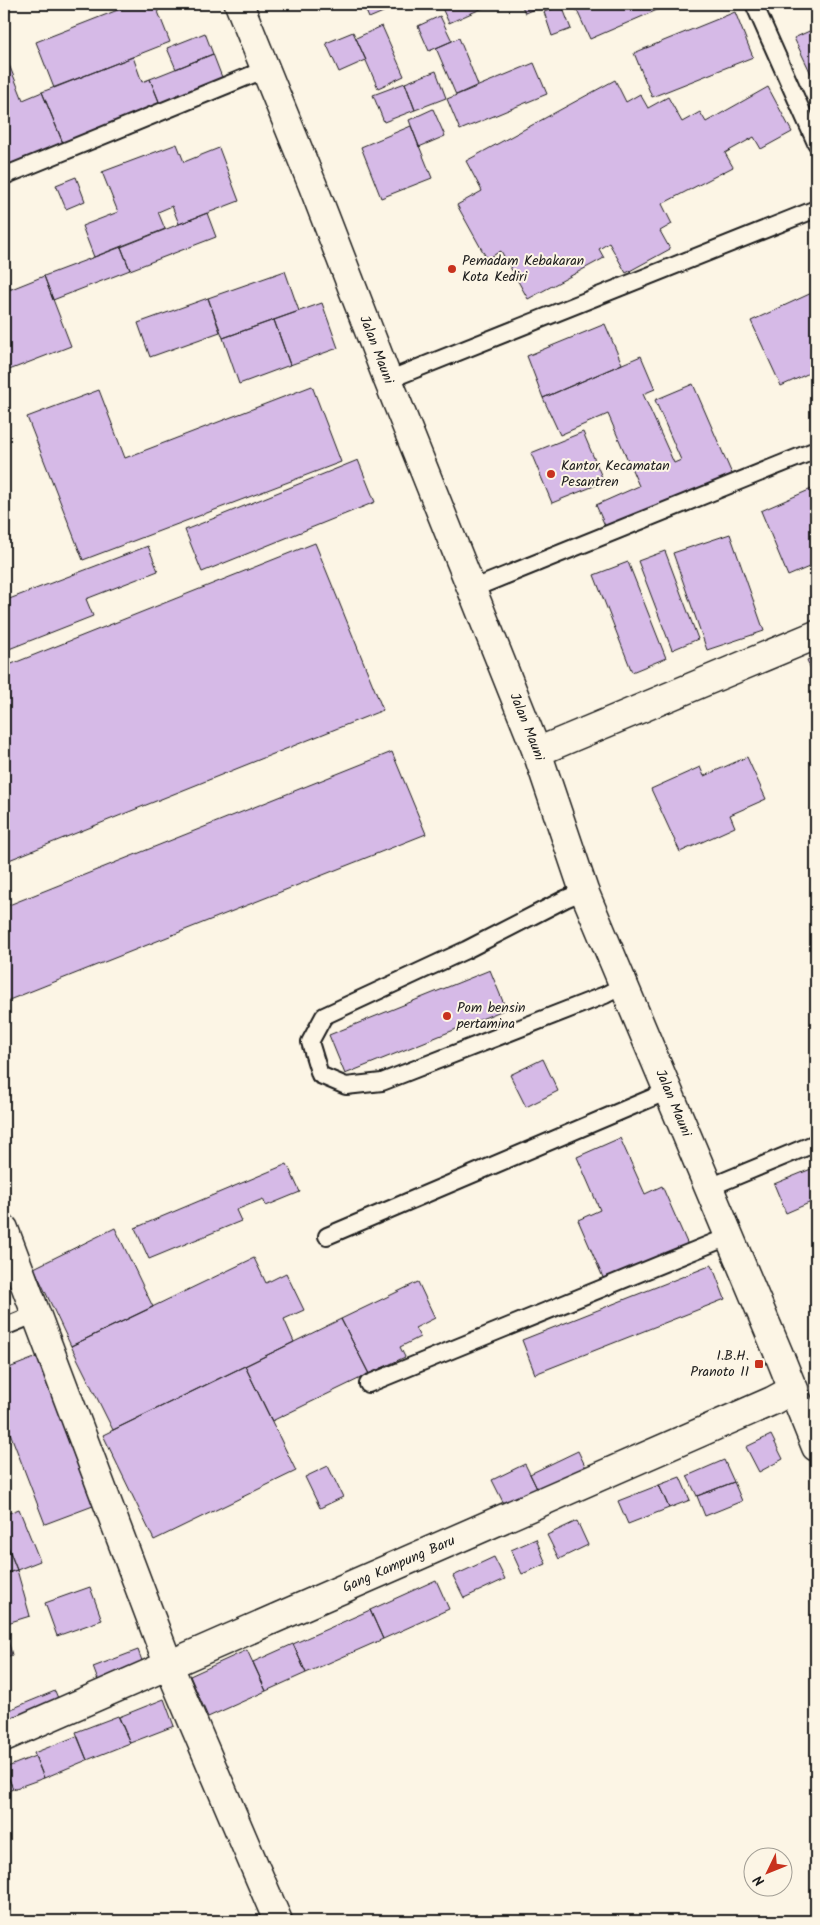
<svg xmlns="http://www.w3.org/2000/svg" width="820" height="1925" viewBox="0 0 820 1925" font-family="Kalam,sans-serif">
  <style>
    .building { fill: #d6bae7; stroke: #1c1c1c }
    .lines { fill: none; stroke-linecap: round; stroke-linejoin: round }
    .service-casing { stroke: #1c1c1c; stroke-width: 20 }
    .minor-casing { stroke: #1c1c1c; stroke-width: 31 }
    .secondary-casing { stroke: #1c1c1c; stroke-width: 31 }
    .service { stroke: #fcf5e5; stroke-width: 16 }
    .minor { stroke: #fcf5e5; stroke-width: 28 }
    .secondary { stroke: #fcf5e5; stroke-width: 28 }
    .poi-dot { fill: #c8321e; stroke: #fcf5e5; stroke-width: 2 }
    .labels { text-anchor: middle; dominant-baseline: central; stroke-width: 4; stroke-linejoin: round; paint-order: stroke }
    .poi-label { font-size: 14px; fill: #1c1c1c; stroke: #fcf5e5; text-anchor: start }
    .street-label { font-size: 14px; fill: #1c1c1c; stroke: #fcf5e5 }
  </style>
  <rect width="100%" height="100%" fill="#fcf5e5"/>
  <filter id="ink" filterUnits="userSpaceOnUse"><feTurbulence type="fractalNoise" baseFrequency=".02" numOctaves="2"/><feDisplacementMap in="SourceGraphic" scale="10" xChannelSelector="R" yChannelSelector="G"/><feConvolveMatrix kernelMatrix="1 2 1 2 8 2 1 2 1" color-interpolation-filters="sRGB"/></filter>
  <g filter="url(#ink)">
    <path class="building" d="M 133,4 L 155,4 L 170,42 L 54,88 L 36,42 Z
      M 363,4 L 402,4 L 369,18 Z
      M 440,4 L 492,4 L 449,23 Z
      M 521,4 L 546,4 L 525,13 Z
      M 574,4 L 671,4 L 590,39 Z
      M 562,6 L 571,29 L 552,36 L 544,12 Z
      M 735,12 L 753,57 L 652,97 L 634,53 Z
      M 440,16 L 452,41 L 429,51 L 418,26 Z
      M 382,26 L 404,76 L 378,88 L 356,38 Z
      M 816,28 L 816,81 L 815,82 L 794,38 Z
      M 353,32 L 366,60 L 339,72 L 326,43 Z
      M 205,33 L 213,54 L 176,69 L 167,48 Z
      M 459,38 L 478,85 L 456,95 L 436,48 Z
      M 4,52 L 23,100 L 42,92 L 65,148 L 4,171 Z
      M 213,54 L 225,85 L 162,109 L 150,79 Z
      M 133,57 L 142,82 L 150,79 L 162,109 L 65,148 L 42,92 Z
      M 534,63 L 547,94 L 460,130 L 447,99 Z
      M 436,71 L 446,98 L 415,110 L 405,83 Z
      M 615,80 L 626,102 L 640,94 L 648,108 L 668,97 L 682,122 L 700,112 L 706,122 L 768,87 L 792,132 L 761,149 L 754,137 L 725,153 L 733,167 L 662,204 L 672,224 L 660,231 L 670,249 L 626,273 L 609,243 L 599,249 L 604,258 L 528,299 L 501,251 L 487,259 L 457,205 L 482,191 L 466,161 Z
      M 405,83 L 415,110 L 384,122 L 373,95 Z
      M 816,101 L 816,120 L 810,103 Z
      M 433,109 L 445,136 L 419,147 L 409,120 Z
      M 411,126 L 432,178 L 381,198 L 361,147 Z
      M 177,144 L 184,162 L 219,148 L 239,201 L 179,224 L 172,206 L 158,212 L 165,229 L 94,257 L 82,226 L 118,212 L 102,172 Z
      M 76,177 L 85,201 L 66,209 L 56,185 Z
      M 207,213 L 216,237 L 130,270 L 121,247 Z
      M 121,247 L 130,270 L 53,300 L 44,276 Z
      M 4,269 L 11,289 L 4,292 Z
      M 285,271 L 299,311 L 223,338 L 208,298 Z
      M 44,276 L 71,346 L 4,372 L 4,292 Z
      M 816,291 L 816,370 L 781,386 L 751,321 Z
      M 208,298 L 220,332 L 150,357 L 138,323 Z
      M 322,303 L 338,348 L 290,365 L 274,320 Z
      M 274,320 L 290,365 L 239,384 L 223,338 Z
      M 605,324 L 622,364 L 543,398 L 527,356 Z
      M 641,356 L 655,389 L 643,394 L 674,463 L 681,460 L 655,400 L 693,384 L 732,474 L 606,528 L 596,505 L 639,486 L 608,414 L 560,435 L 543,398 Z
      M 312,386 L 341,462 L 83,560 L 27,417 L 99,390 L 125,458 Z
      M 583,432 L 604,482 L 552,503 L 531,453 Z
      M 358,460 L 375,502 L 202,572 L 185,530 Z
      M 816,487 L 816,564 L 788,576 L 761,511 Z
      M 730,534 L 764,631 L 707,650 L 673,553 Z
      M 315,543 L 383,710 L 4,862 L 4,667 Z
      M 148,546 L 158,571 L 86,599 L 93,616 L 9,649 L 4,635 L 4,601 Z
      M 665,551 L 698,639 L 672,650 L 638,561 Z
      M 628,562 L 666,658 L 632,672 L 594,575 Z
      M 816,656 L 816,681 L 807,660 Z
      M 392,752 L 426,834 L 4,1002 L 4,907 Z
      M 747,757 L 766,799 L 730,815 L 735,827 L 680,852 L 651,789 L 700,767 L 704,776 Z
      M 490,970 L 506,1009 L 345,1074 L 329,1035 Z
      M 543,1059 L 558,1091 L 526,1107 L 510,1075 Z
      M 620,1138 L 645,1194 L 662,1186 L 688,1245 L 605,1282 L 578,1220 L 600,1210 L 577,1157 Z
      M 287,1164 L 300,1192 L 266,1206 L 263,1199 L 236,1210 L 241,1221 L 149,1259 L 135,1228 Z
      M 816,1167 L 816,1200 L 786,1213 L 774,1184 Z
      M 115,1228 L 153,1307 L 71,1346 L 34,1268 Z
      M 254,1258 L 266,1283 L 286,1273 L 304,1310 L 284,1319 L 294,1342 L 113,1430 L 71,1346 Z
      M 712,1265 L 725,1299 L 535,1374 L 522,1340 Z
      M 418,1282 L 435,1318 L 415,1328 L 420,1337 L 400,1347 L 405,1357 L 369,1374 L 341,1319 Z
      M 341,1319 L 369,1374 L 272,1421 L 245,1366 Z
      M 37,1357 L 93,1506 L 45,1524 L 7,1425 L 4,1426 L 4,1370 Z
      M 245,1366 L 296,1471 L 154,1540 L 103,1435 Z
      M 771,1435 L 783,1459 L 759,1472 L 746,1447 Z
      M 578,1451 L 590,1476 L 542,1499 L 530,1474 Z
      M 724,1460 L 734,1482 L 697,1496 L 687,1476 Z
      M 525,1464 L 542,1499 L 509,1514 L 492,1480 Z
      M 328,1466 L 343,1497 L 320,1508 L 305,1477 Z
      M 680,1477 L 690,1500 L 669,1508 L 659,1485 Z
      M 734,1482 L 742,1501 L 705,1516 L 697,1496 Z
      M 659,1485 L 669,1508 L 628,1524 L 618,1501 Z
      M 19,1509 L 40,1561 L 17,1570 L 4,1536 L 4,1515 Z
      M 577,1521 L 588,1545 L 559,1559 L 547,1535 Z
      M 4,1538 L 17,1570 L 4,1574 Z
      M 536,1539 L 546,1564 L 522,1574 L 511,1550 Z
      M 494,1557 L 505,1579 L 464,1598 L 453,1576 Z
      M 17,1570 L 30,1616 L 4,1624 L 4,1574 Z
      M 436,1580 L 449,1609 L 383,1639 L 370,1610 Z
      M 90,1587 L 102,1620 L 57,1636 L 45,1603 Z
      M 370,1610 L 383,1639 L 306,1673 L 293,1644 Z
      M 6,1633 L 12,1655 L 4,1658 L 4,1634 Z
      M 293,1644 L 306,1673 L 266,1691 L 253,1662 Z
      M 138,1650 L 147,1674 L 102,1691 L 93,1667 Z
      M 247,1650 L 266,1691 L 208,1717 L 190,1676 Z
      M 55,1691 L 62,1708 L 4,1733 L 4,1712 Z
      M 164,1699 L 174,1726 L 130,1743 L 119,1717 Z
      M 118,1716 L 130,1743 L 87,1760 L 76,1732 Z
      M 77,1736 L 87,1760 L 44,1778 L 34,1753 Z
      M 35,1756 L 44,1778 L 13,1789 L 5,1768 Z
      M 4,1768 L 13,1789 L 4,1793 Z"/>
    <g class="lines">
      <defs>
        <path id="service" d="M 754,4 L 816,143
          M 4,176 L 266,69
          M 388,380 L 816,209
          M 472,589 L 816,450
          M 584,891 L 565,899 L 466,950 L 324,1016 L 310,1042 L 320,1075 L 346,1086 L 382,1082 L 605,995 L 624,985
          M 710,1187 L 816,1143
          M 327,1236 L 668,1091
          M 4,1327 L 36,1314
          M 368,1384 L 730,1236"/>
        <g id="minor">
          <path d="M 537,752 L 816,635"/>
          <path d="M 4,1229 L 169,1666 L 278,1921"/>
          <path id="s1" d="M 4,1737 L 772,1401 L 794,1389"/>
        </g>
        <g id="secondary">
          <path id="s2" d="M 239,4 L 313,186 L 388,380 L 537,752 L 584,891 L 780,1357 L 816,1447"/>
        </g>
      </defs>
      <use href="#service" class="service-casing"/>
      <use href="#minor" class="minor-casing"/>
      <use href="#secondary" class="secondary-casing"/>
      <use href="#service" class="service"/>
      <use href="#minor" class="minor"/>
      <use href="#secondary" class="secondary"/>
    </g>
  </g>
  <g class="poi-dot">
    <circle cx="452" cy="269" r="5"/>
    <circle cx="551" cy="474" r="5"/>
    <circle cx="447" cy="1016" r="5"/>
    <rect x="754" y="1359" width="10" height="10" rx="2.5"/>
  </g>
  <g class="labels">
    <g class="poi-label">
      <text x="462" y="261">Pemadam Kebakaran<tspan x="462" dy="16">Kota Kediri</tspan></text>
      <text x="561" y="466">Kantor Kecamatan<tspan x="561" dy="16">Pesantren</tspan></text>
      <text x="457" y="1008">Pom bensin<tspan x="457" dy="16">pertamina</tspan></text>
      <text x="749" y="1356" text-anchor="end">I.B.H.<tspan x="749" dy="16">Pranoto II</tspan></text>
    </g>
    <g class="street-label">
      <text stroke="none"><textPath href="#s2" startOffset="372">Jalan Mauni</textPath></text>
      <text stroke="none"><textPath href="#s2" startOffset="778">Jalan Mauni</textPath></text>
      <text stroke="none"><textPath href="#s2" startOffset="1182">Jalan Mauni</textPath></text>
      <text stroke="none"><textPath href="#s1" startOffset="431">Gang Kampung Baru</textPath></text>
    </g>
  </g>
  <rect width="820" height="1925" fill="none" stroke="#fcf5e5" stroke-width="20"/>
  <rect x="10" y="10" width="800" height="1905" fill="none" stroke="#1c1c1c" stroke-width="2" filter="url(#ink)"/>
  <g transform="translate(768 1872) rotate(227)"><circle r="24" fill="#fcf5e5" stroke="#a29e95"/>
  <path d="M0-4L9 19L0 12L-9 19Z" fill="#c8321e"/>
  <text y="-8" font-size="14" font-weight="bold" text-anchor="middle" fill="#1c1c1c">N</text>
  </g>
</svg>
